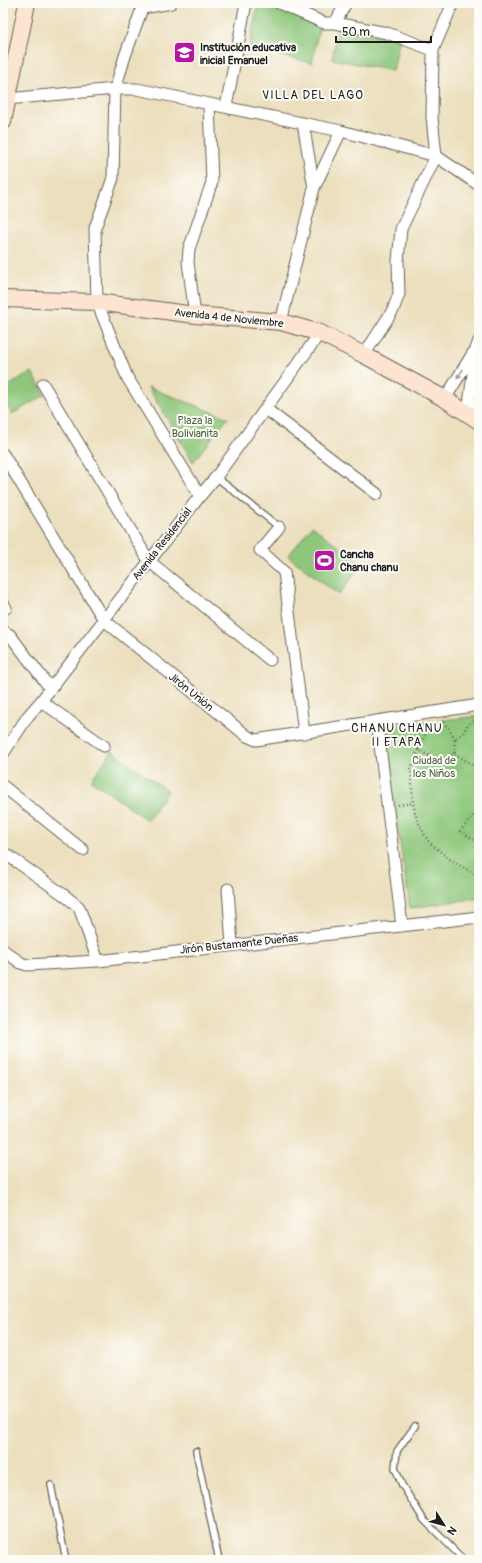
<svg xmlns="http://www.w3.org/2000/svg" width="482" height="1563" viewBox="0 0 482 1563" font-family="Pangolin,sans-serif">
  <style>
    .green { fill: #8ec77b; stroke: #55724c }
    .lines { fill: none; stroke-linecap: round; stroke-linejoin: round }
    .lane-casing { stroke: #656055; stroke-width: 8 }
    .street-casing { stroke: #656055; stroke-width: 13 }
    .secondary-casing { stroke: #656055; stroke-width: 18 }
    .path { stroke: #656055; stroke-width: 2.5; stroke-dasharray: 1 3; stroke-linecap: butt }
    .lane { stroke: #fff; stroke-width: 5.5 }
    .street { stroke: #fff; stroke-width: 11 }
    .secondary { stroke: #fde4d1; stroke-width: 16 }
    .oneway { fill: #999 }
    .labels { text-anchor: middle; dominant-baseline: central; stroke-width: 4; stroke-linejoin: round; paint-order: stroke }
    .poi-label { font-size: 11px; font-weight: bold; fill: #1c1c1c; stroke: #fdfcf7; text-anchor: start }
    .street-label { font-size: 11px; fill: #1c1c1c; stroke: #fdfcf7 }
    .park-label { font-size: 11px; fill: #4a6042; stroke: #fdfcf7 }
    .neighbourhood-label { font-size: 12px; letter-spacing: 1px; fill: #1c1c1c; stroke: #fdfcf7 }
  </style>
  <rect width="100%" height="100%" fill="#fdfcf7"/>
  <filter id="ink" filterUnits="userSpaceOnUse"><feTurbulence type="fractalNoise" baseFrequency=".025" numOctaves="2"/><feDisplacementMap in="SourceGraphic" scale="8" xChannelSelector="R" yChannelSelector="G"/><feConvolveMatrix kernelMatrix="1 2 1 2 8 2 1 2 1" color-interpolation-filters="sRGB"/></filter>
  <filter id="wash" filterUnits="userSpaceOnUse"><feTurbulence type="fractalNoise" baseFrequency=".012" numOctaves="4" result="noise"/><feDisplacementMap in="SourceGraphic" scale="16" xChannelSelector="R" yChannelSelector="G"/><feGaussianBlur stdDeviation="0.9" result="paint"/><feColorMatrix in="noise" values="0 0 0 0 0 0 0 0 0 0 0 0 0 0 0 0 0 1.4 0 .05"/><feComposite in="paint" operator="in"/></filter>
  <g filter="url(#wash)">
    <rect width="100%" height="100%" fill="#ecdfbe"/>
    <path class="green" d="M 258,3 L 269,3 L 321,18 L 312,63 L 249,48 Z
      M 340,19 L 401,32 L 393,71 L 332,59 Z
      M 32,372 L 45,395 L 12,414 L 3,398 L 3,389 Z
      M 148,387 L 228,418 L 193,462 Z
      M 312,526 L 362,564 L 339,595 L 288,556 Z
      M 479,716 L 479,898 L 410,908 L 382,727 Z
      M 112,751 L 168,791 L 147,820 L 91,780 Z"/>
  </g>
  <g filter="url(#ink)">
    <g class="lines">
      <defs>
        <path id="lane" d="M 216,477 L 279,527
          M 415,1426 L 397,1451 L 395,1468 L 402,1485 L 424,1520 L 464,1560
          M 196,1451 L 219,1560
          M 51,1485 L 66,1560"/>
        <path id="street" d="M 144,3 L 125,56 L 115,89 L 113,178 L 95,228 L 97,302 L 127,377 L 200,496
          M 279,3 L 324,23 L 335,23 L 387,33 L 433,50
          M 143,8 L 171,3
          M 335,23 L 346,3
          M 7,99 L 115,89 L 137,89 L 341,131 L 436,156 L 479,185
          M 226,107 L 246,3
          M 303,123 L 314,188
          M 195,315 L 188,262 L 189,249 L 212,182 L 209,104
          M 281,322 L 314,188 L 341,131
          M 364,355 L 393,310 L 399,294 L 398,261 L 401,229 L 436,156 L 432,117 L 433,50 L 453,3
          M 43,384 L 149,561 L 270,660
          M 445,399 L 473,353
          M 266,409 L 377,494
          M 468,413 L 476,349 L 479,341
          M 3,454 L 104,620 L 247,736 L 256,740 L 479,705
          M 279,527 L 260,550 L 284,572 L 304,733
          M 3,603 L 6,608
          M 3,631 L 10,635 L 50,688
          M 41,701 L 104,746
          M 377,721 L 402,926
          M 3,754 L 28,716 L 41,701 L 200,496 L 216,477 L 320,333
          M 3,786 L 83,850
          M 3,852 L 64,895 L 79,907 L 98,961
          M 228,889 L 232,945
          M 3,950 L 21,963 L 27,965 L 98,961 L 479,917"/>
        <path id="secondary" d="M 3,122 L 27,3
          M 3,299 L 97,302 L 195,315 L 281,322 L 320,333 L 364,355 L 445,399 L 479,421"/>
      </defs>
      <use href="#lane" class="lane-casing"/>
      <use href="#street" class="street-casing"/>
      <use href="#secondary" class="secondary-casing"/>
      <path class="path" d="M 443,722 L 448,727 L 455,739
        M 418,750 L 426,733 L 433,723
        M 454,753 L 455,739 L 463,733 L 468,724 L 479,718
        M 479,769 L 454,753 C 438,763 433,757 418,750 L 411,769 L 413,803 L 417,820 L 428,841 L 449,859 L 473,873 L 479,874
        M 398,805 L 413,803
        M 479,810 L 460,831 L 479,843"/>
      <use href="#lane" class="lane"/>
      <use href="#street" class="street"/>
      <use href="#secondary" class="secondary"/>
    </g>
    <defs><path id="oneway-solid" d="M-6-.8H1V-3.2L6.5 0L1 3.2V.8H-6Z"/></defs>
    <use class="oneway" href="#oneway-solid" transform="translate(460 374) rotate(122)"/>
  </g>
  <defs>
    <symbol id="school-square" viewBox="-11 -11 22 22"><rect x="-9" y="-9" width="18" height="18" rx="4" fill="#b5179e" stroke="#fdfcf7"/><path d="M0-5L7-2L0 1L-7-2ZM-4 1L0 2.5L4 1V4Q0 6-4 4Z" fill="#fff"/></symbol>
    <symbol id="stadium-square" viewBox="-11 -11 22 22"><rect x="-9" y="-9" width="18" height="18" rx="4" fill="#b5179e" stroke="#fdfcf7"/><path d="M0-5a6.5 5 0 1 0 0 10a6.5 5 0 1 0 0-10ZM-3.5-1.8h7v3.6h-7Z" fill="#fff"/></symbol>
  </defs>
  <g fill-rule="evenodd">
    <use href="#school-square" x="172" y="40" width="25" height="25"/>
    <use href="#stadium-square" x="312" y="548" width="25" height="25"/>
  </g>
  <g class="labels">
    <g class="poi-label">
      <text x="200" y="47">Institución educativa<tspan x="200" dy="13">inicial Emanuel</tspan></text>
      <text x="340" y="554">Cancha<tspan x="340" dy="13">Chanu chanu</tspan></text>
    </g>
    <g class="street-label">
      <text transform="translate(229 318) rotate(6)">Avenida 4 de Noviembre</text>
      <text transform="translate(162 544) rotate(-52)">Avenida Residencial</text>
      <text transform="translate(191 692) rotate(39)">Jirón Unión</text>
      <text transform="translate(239 944) rotate(-6)">Jirón Bustamante Dueñas</text>
    </g>
    <g class="park-label">
      <text x="195" y="420">Plaza la<tspan x="195" dy="13">Bolivianita</tspan></text>
      <text x="434" y="760">Ciudad de<tspan x="434" dy="13">los Niños</tspan></text>
    </g>
    <g class="neighbourhood-label">
      <text x="313" y="95">VILLA DEL LAGO</text>
      <text x="397" y="728">CHANU CHANU<tspan x="397" dy="14">II ETAPA</tspan></text>
    </g>
  </g>
  <rect width="482" height="1563" fill="none" stroke="#fdfcf7" stroke-width="16"/>
  <g transform="translate(444 1525) rotate(126)" stroke="#fdfcf7" stroke-width="3" paint-order="stroke">
  <path d="M0-3L7 15L0 10L-7 15Z" fill="#1c1c1c"/>
  <text y="-6" font-size="11" font-weight="bold" text-anchor="middle" fill="#1c1c1c">N</text>
  </g>
  <path d="M336 36v6h95v-6" fill="none" stroke="#1c1c1c" stroke-width="2"/>
  <text x="342" y="36" font-size="12" fill="#1c1c1c" stroke="#fdfcf7" stroke-width="3" paint-order="stroke">50 m</text>
</svg>
